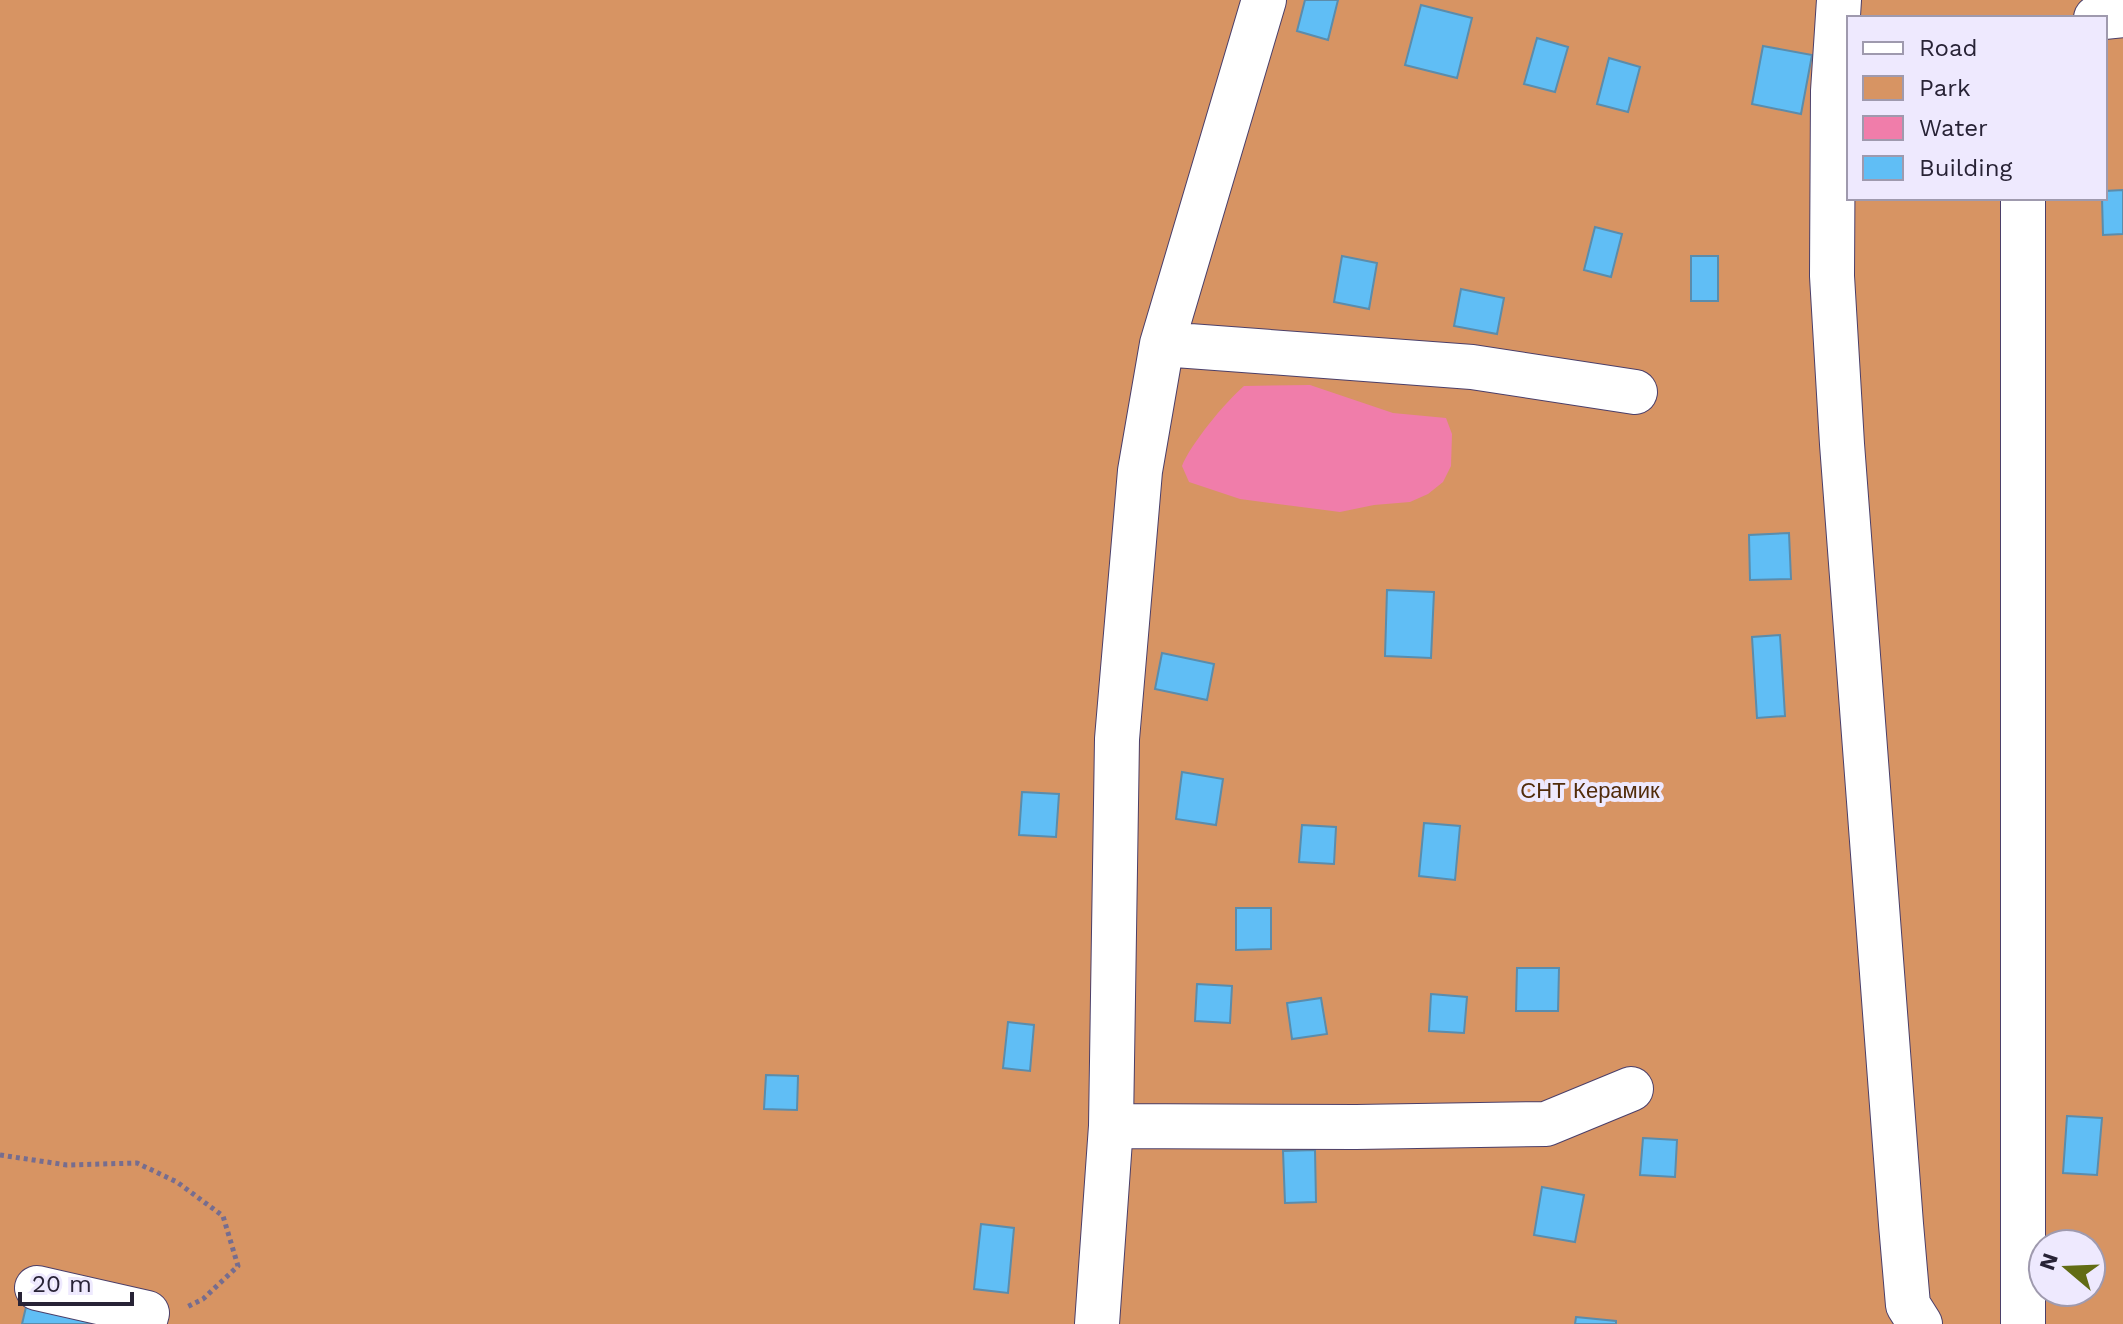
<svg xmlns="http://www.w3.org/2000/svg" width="2123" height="1324" viewBox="0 0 2123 1324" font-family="'Work Sans',sans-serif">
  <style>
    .green { fill: #d79463; fill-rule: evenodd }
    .water { fill: #f07daa }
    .building { fill: #60bef5; stroke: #5b8cab; stroke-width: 2 }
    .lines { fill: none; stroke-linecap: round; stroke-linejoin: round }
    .minor-casing { stroke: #4b3f69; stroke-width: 46 }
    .path { stroke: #766d8f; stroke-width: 5; stroke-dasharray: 4 4; stroke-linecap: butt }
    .minor { stroke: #fff; stroke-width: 44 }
    .labels { text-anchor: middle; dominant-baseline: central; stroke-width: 8; stroke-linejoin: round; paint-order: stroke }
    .park-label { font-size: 22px; fill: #522c0b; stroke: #eee9fe }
  </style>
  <rect width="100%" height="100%" fill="#d0c3f6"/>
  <path class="green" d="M 0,0 L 2123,0 L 2123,1324 L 0,1324 ZM 1849,18 L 2105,18 L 2105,198 L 1849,198 ZM 2043,1244 L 2091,1244 L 2091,1292 L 2043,1292 Z"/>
  <path class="water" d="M 1310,385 L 1393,413 L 1446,418 L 1452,434 L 1451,466 L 1443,482 L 1428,494 L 1410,502 L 1374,505 L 1340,512 L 1240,499 L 1189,482 L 1182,466 C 1190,445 1226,401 1244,386 Z"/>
  <path class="building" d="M 1305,0 L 1338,0 L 1328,40 L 1297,31 Z
    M 1421,5 L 1472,18 L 1457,78 L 1405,65 Z
    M 1537,38 L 1568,47 L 1555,92 L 1524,84 Z
    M 1763,46 L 1812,55 L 1801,114 L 1752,104 Z
    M 1609,58 L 1640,67 L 1628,112 L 1597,104 Z
    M 2123,190 L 2123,234 L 2103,235 L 2102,198 L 2105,198 L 2105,191 Z
    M 1595,227 L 1622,234 L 1611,277 L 1584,270 Z
    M 1342,256 L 1377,263 L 1369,309 L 1334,302 Z
    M 1691,256 L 1718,256 L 1718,301 L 1691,301 Z
    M 1461,289 L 1504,298 L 1497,334 L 1454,326 Z
    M 1789,533 L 1791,579 L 1750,580 L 1749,535 Z
    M 1387,590 L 1434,592 L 1431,658 L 1385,656 Z
    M 1780,635 L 1785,716 L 1757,718 L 1752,637 Z
    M 1162,653 L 1214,664 L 1207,700 L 1155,689 Z
    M 1182,772 L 1223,779 L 1216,825 L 1176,819 Z
    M 1022,792 L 1059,794 L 1056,837 L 1019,835 Z
    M 1424,823 L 1460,826 L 1455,880 L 1419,876 Z
    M 1302,825 L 1336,827 L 1334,864 L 1299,862 Z
    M 1236,908 L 1271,908 L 1271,949 L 1236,950 Z
    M 1517,968 L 1559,968 L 1558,1011 L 1516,1011 Z
    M 1197,984 L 1232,986 L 1230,1023 L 1195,1021 Z
    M 1431,994 L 1467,997 L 1464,1033 L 1429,1031 Z
    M 1321,998 L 1327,1034 L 1292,1039 L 1287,1003 Z
    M 1008,1022 L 1034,1025 L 1030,1071 L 1003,1068 Z
    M 766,1075 L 798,1076 L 797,1110 L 764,1109 Z
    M 2067,1116 L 2102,1118 L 2097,1175 L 2063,1173 Z
    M 1643,1138 L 1677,1140 L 1675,1177 L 1640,1175 Z
    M 1315,1150 L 1316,1202 L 1285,1203 L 1283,1151 Z
    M 1542,1187 L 1584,1195 L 1575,1242 L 1534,1235 Z
    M 981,1224 L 1014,1228 L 1008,1293 L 974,1289 Z
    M 26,1307 L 94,1323 L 94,1324 L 22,1324 Z
    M 1576,1317 L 1616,1321 L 1616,1324 L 1575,1324 Z"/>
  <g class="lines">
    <defs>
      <path id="minor" d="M 1839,0 L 1833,91 L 1832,276 L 1842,444 L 1901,1224 L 1908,1305 L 1920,1324
        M 2096,18 L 2123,15
        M 1162,344 L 1472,367 L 1635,392
        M 1111,1126 L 1356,1127 L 1546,1124 L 1631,1089
        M 37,1288 L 147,1313 L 144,1324
        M 1097,1324 L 1111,1126 L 1117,739 L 1140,471 L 1162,344 L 1264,0
        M 2023,1324 L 2023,198"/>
    </defs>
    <use href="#minor" class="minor-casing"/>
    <path class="path" d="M 0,1155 L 67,1165 L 137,1163 L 177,1182 L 223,1216 L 238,1266 L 203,1299 L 187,1307"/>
    <use href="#minor" class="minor"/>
  </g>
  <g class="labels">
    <g class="park-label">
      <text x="1590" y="790">СНТ Керамик</text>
    </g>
  </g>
  <rect x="1847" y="16" width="260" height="184" fill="#eee9fe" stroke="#9f9aae" stroke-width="2"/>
  <rect x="1863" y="42" width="40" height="12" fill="#ffffff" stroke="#9f9aae" stroke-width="2"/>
  <text x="1919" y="56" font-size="24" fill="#282336">Road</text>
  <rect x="1863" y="76" width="40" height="24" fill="#d79463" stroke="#9f9aae" stroke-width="2"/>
  <text x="1919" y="96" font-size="24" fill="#282336">Park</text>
  <rect x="1863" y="116" width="40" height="24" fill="#f07daa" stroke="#9f9aae" stroke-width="2"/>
  <text x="1919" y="136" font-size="24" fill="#282336">Water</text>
  <rect x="1863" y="156" width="40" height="24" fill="#60bef5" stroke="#9f9aae" stroke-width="2"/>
  <text x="1919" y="176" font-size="24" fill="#282336">Building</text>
  <g transform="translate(2067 1268) rotate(289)"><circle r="38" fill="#eee9fe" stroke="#9f9aae" stroke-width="2"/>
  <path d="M0-6L14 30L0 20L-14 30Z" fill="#626c14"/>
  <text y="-12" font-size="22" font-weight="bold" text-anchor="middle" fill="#282336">N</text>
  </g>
  <path d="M20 1292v12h112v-12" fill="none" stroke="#282336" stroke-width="4"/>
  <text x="32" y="1292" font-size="24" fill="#282336" stroke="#eee9fe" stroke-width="6" paint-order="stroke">20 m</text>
</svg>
